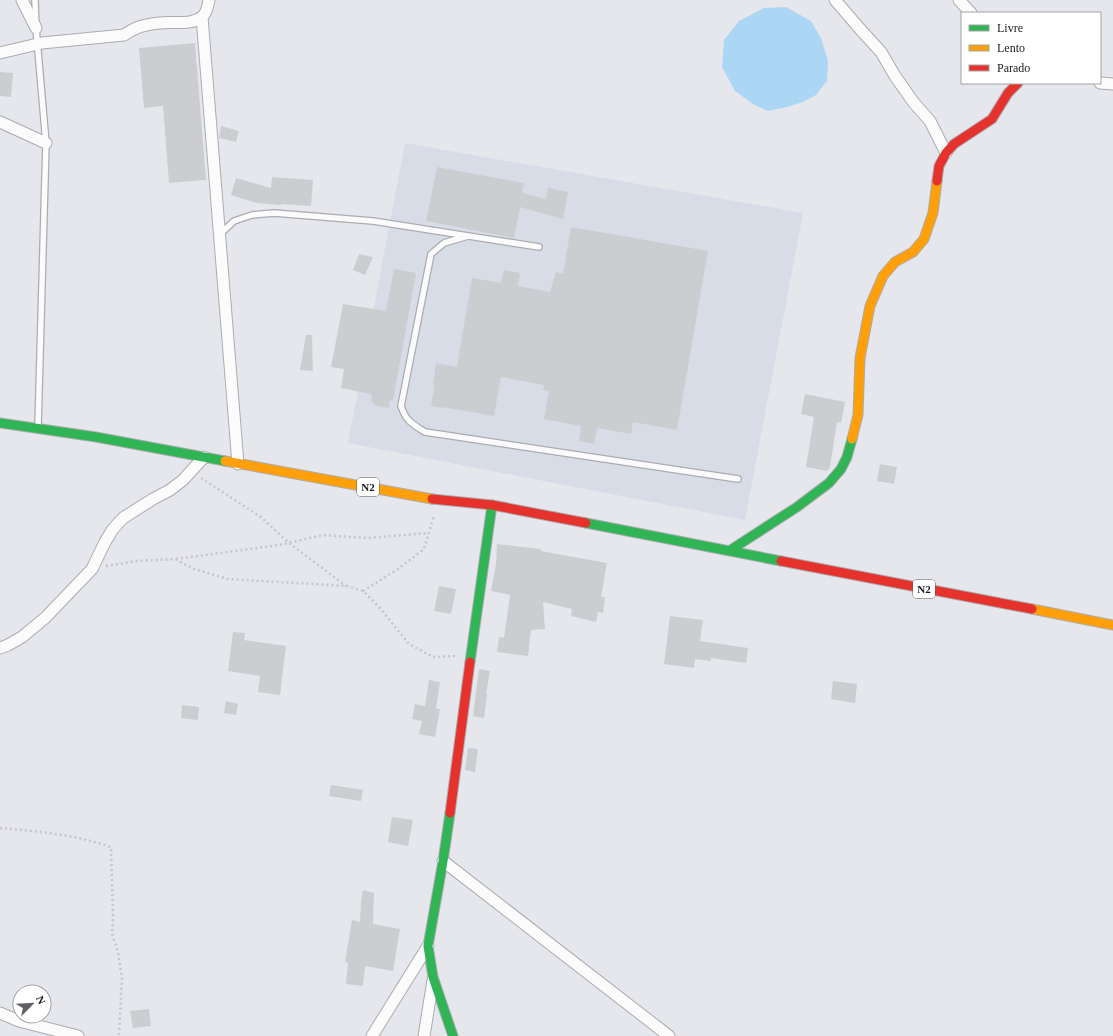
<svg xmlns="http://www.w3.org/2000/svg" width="1113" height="1036" viewBox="0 0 1113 1036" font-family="'Times New Roman',serif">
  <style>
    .built { fill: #d8dce7 }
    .water { fill: #acd7f4 }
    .building { fill: #cccdd1 }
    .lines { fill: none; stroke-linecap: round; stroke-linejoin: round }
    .lane-casing { stroke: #abacb0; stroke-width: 8 }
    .street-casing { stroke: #abacb0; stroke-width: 13 }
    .fast-casing { stroke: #abacb0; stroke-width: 11 }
    .slow-casing { stroke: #abacb0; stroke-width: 11 }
    .jam-casing { stroke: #abacb0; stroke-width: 11 }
    .path { stroke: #c6c6c8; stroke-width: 2.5; stroke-dasharray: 2 3; stroke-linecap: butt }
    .lane { stroke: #fbfbfc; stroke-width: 5.5 }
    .street { stroke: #fbfbfc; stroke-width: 11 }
    .fast { stroke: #30b455; stroke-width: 9 }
    .slow { stroke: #ff9f0a; stroke-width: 9 }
    .jam { stroke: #e5322d; stroke-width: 9 }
    .labels { text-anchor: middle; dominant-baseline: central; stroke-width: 3; stroke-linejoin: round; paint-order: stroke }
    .shield { fill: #fff; stroke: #5d5e60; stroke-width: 1 }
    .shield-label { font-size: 11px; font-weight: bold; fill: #18191c }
  </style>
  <rect width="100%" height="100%" fill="#e5e7ec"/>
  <path class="built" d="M 405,143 L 803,213 L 745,520 L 348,443 Z"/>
  <path class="water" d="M 786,7 L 811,21 L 821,38 L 828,61 L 827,81 L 816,95 L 803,102 L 787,107 L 768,111 L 753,104 L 735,91 L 722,67 L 724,40 L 739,21 L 764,8 Z"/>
  <path class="building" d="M 195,43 L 206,180 L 169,183 L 163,106 L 144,108 L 139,48 Z
    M 0,72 L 13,73 L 11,97 L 0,96 Z
    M 221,126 L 239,131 L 236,142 L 219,138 Z
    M 437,167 L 524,183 L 522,193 L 546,199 L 548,188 L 568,192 L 563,219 L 520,207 L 514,238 L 426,221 Z
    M 272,177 L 313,180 L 311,206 L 281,204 L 281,205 L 257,203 L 231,195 L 236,178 L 271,188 Z
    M 571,227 L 708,251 L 677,430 L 633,422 L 631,434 L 597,428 L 594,444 L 579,441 L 581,426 L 544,419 L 549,391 L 543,390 L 544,385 L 501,377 L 494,416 L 442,407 L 442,408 L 431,406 L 435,385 L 433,385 L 436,363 L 457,367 L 472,278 L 501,283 L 504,270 L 520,273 L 518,286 L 550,292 L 556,272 L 563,274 Z
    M 359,254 L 373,257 L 365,275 L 353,270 Z
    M 394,269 L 416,273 L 393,401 L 390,400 L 389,408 L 374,405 L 374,402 L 371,402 L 372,397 L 371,397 L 371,394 L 341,388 L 344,369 L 331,367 L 343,304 L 386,311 Z
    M 306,335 L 312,335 L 313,371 L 300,370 Z
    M 805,394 L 845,402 L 841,423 L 837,422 L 830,467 L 827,471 L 806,467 L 814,417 L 801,414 Z
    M 880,464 L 897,467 L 894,484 L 877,481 Z
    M 497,544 L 541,549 L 541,551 L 607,563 L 601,597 L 605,597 L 603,613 L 598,612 L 596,622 L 571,616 L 572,609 L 543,602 L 545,629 L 531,630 L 528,656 L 497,652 L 499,637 L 504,638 L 510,595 L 491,591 L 496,564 Z
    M 439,586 L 456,589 L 451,614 L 434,611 Z
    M 670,616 L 703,620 L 700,641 L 748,648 L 746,663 L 711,658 L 711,661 L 695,659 L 694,668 L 664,664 Z
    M 233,632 L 245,633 L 244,640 L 286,646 L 280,695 L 258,692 L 260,676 L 228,671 Z
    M 479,669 L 490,671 L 486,694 L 487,694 L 484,718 L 473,716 Z
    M 429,680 L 440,682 L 436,709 L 440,709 L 435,737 L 419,734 L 422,721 L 412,719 L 415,704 L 425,706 Z
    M 833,681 L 857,684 L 855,703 L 831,699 Z
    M 226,701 L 238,704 L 236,715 L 224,713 Z
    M 182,705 L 199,707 L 198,720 L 181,718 Z
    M 468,748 L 478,749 L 475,772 L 465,770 Z
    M 331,785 L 363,790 L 361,801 L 329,796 Z
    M 392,817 L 413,820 L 408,846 L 388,842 Z
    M 363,890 L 374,893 L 373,924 L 400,929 L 393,971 L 365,966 L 363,986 L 346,984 L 348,963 L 345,962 L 352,920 L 360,922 L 361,901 Z
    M 149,1009 L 151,1026 L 133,1028 L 130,1011 Z"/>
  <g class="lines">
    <defs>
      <path id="lane" d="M 35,0 L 36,28 L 46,143 L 38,426
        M 219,235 L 234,221 L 252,215 L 274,213 L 373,221 L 539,247
        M 468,236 L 444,243 L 431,254 L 401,406 C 406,421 412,424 425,432 L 738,479"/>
      <path id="street" d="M 22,0 L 36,28
        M 835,0 L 860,29 L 881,52 L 895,76 L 914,103 L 930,121 L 946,153
        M 959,0 L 971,13
        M 202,17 L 238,464
        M 0,53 L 42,43 L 124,35 C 135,27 145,24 159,23 C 172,21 190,26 202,17 C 207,13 208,5 209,0
        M 1100,83 L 1113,84
        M 0,122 L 46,143
        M 0,648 L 8,645 L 22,637 L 45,618 L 92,569 L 105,542 L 113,529 L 123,518 L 153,499 L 170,490 L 183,480 L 204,457
        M 443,861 L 669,1036
        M 0,1013 L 19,1021 L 78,1036
        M 372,1036 L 428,946
        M 424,1036 L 433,980"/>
      <path id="fast" d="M 0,423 L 96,437 L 225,461
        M 586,523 L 781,561
        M 729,551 L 797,507 L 829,483 L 841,469 L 847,457 L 852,439
        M 470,662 L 492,505
        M 450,813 L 443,861 L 428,946 L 433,977 L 453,1036"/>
      <path id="slow" d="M 852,439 L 858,415 L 860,358 L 870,306 L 883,276 L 895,262 L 913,252 L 924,239 L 933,213 L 937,181
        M 225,461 L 432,499
        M 1032,609 L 1113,625"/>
      <path id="jam" d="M 937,181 L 939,166 L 946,153 L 954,144 L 992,119 L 1008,93 L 1018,83
        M 432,499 L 492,505 L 586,523
        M 781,561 L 1032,609
        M 450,813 L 470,662"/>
    </defs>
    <use href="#lane" class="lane-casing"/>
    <use href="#street" class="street-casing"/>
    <use href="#fast" class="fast-casing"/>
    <use href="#slow" class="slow-casing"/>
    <use href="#jam" class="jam-casing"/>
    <path class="path" d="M 201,478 L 261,517 L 289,543 L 346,586
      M 176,559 L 279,545 L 323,535 L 367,538 L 429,533
      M 106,566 L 137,561 L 175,559 L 194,569 L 228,579 L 347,586 L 363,591 L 378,606 L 409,644 L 433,657 L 456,656
      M 363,591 L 398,569 L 424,549 L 434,515
      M 0,828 C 37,831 76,835 111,847 L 113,918 L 112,934 L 118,952 L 122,978 L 119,1036"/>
    <use href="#lane" class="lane"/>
    <use href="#street" class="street"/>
    <use href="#fast" class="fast"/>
    <use href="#slow" class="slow"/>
    <use href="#jam" class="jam"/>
  </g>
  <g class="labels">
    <g class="shield">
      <rect x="357" y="478" width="22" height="18" rx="3"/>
      <rect x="913" y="580" width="22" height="18" rx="3"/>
    </g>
    <g class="shield-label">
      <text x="368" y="487">N2</text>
      <text x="924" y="589">N2</text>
    </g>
  </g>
  <rect x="961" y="12" width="140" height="72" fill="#ffffff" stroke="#a3a3a4"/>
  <rect x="969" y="25" width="20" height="6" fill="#30b455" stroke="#a3a3a4"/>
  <text x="997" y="32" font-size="12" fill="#18191c">Livre</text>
  <rect x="969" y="45" width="20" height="6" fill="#ff9f0a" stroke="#a3a3a4"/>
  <text x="997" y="52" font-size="12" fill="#18191c">Lento</text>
  <rect x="969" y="65" width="20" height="6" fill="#e5322d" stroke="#a3a3a4"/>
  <text x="997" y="72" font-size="12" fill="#18191c">Parado</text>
  <g transform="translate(32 1004) rotate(66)"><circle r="19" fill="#ffffff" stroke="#a3a3a4"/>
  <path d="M0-3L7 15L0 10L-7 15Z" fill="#606165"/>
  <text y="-6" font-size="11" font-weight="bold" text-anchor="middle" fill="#18191c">N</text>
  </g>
</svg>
